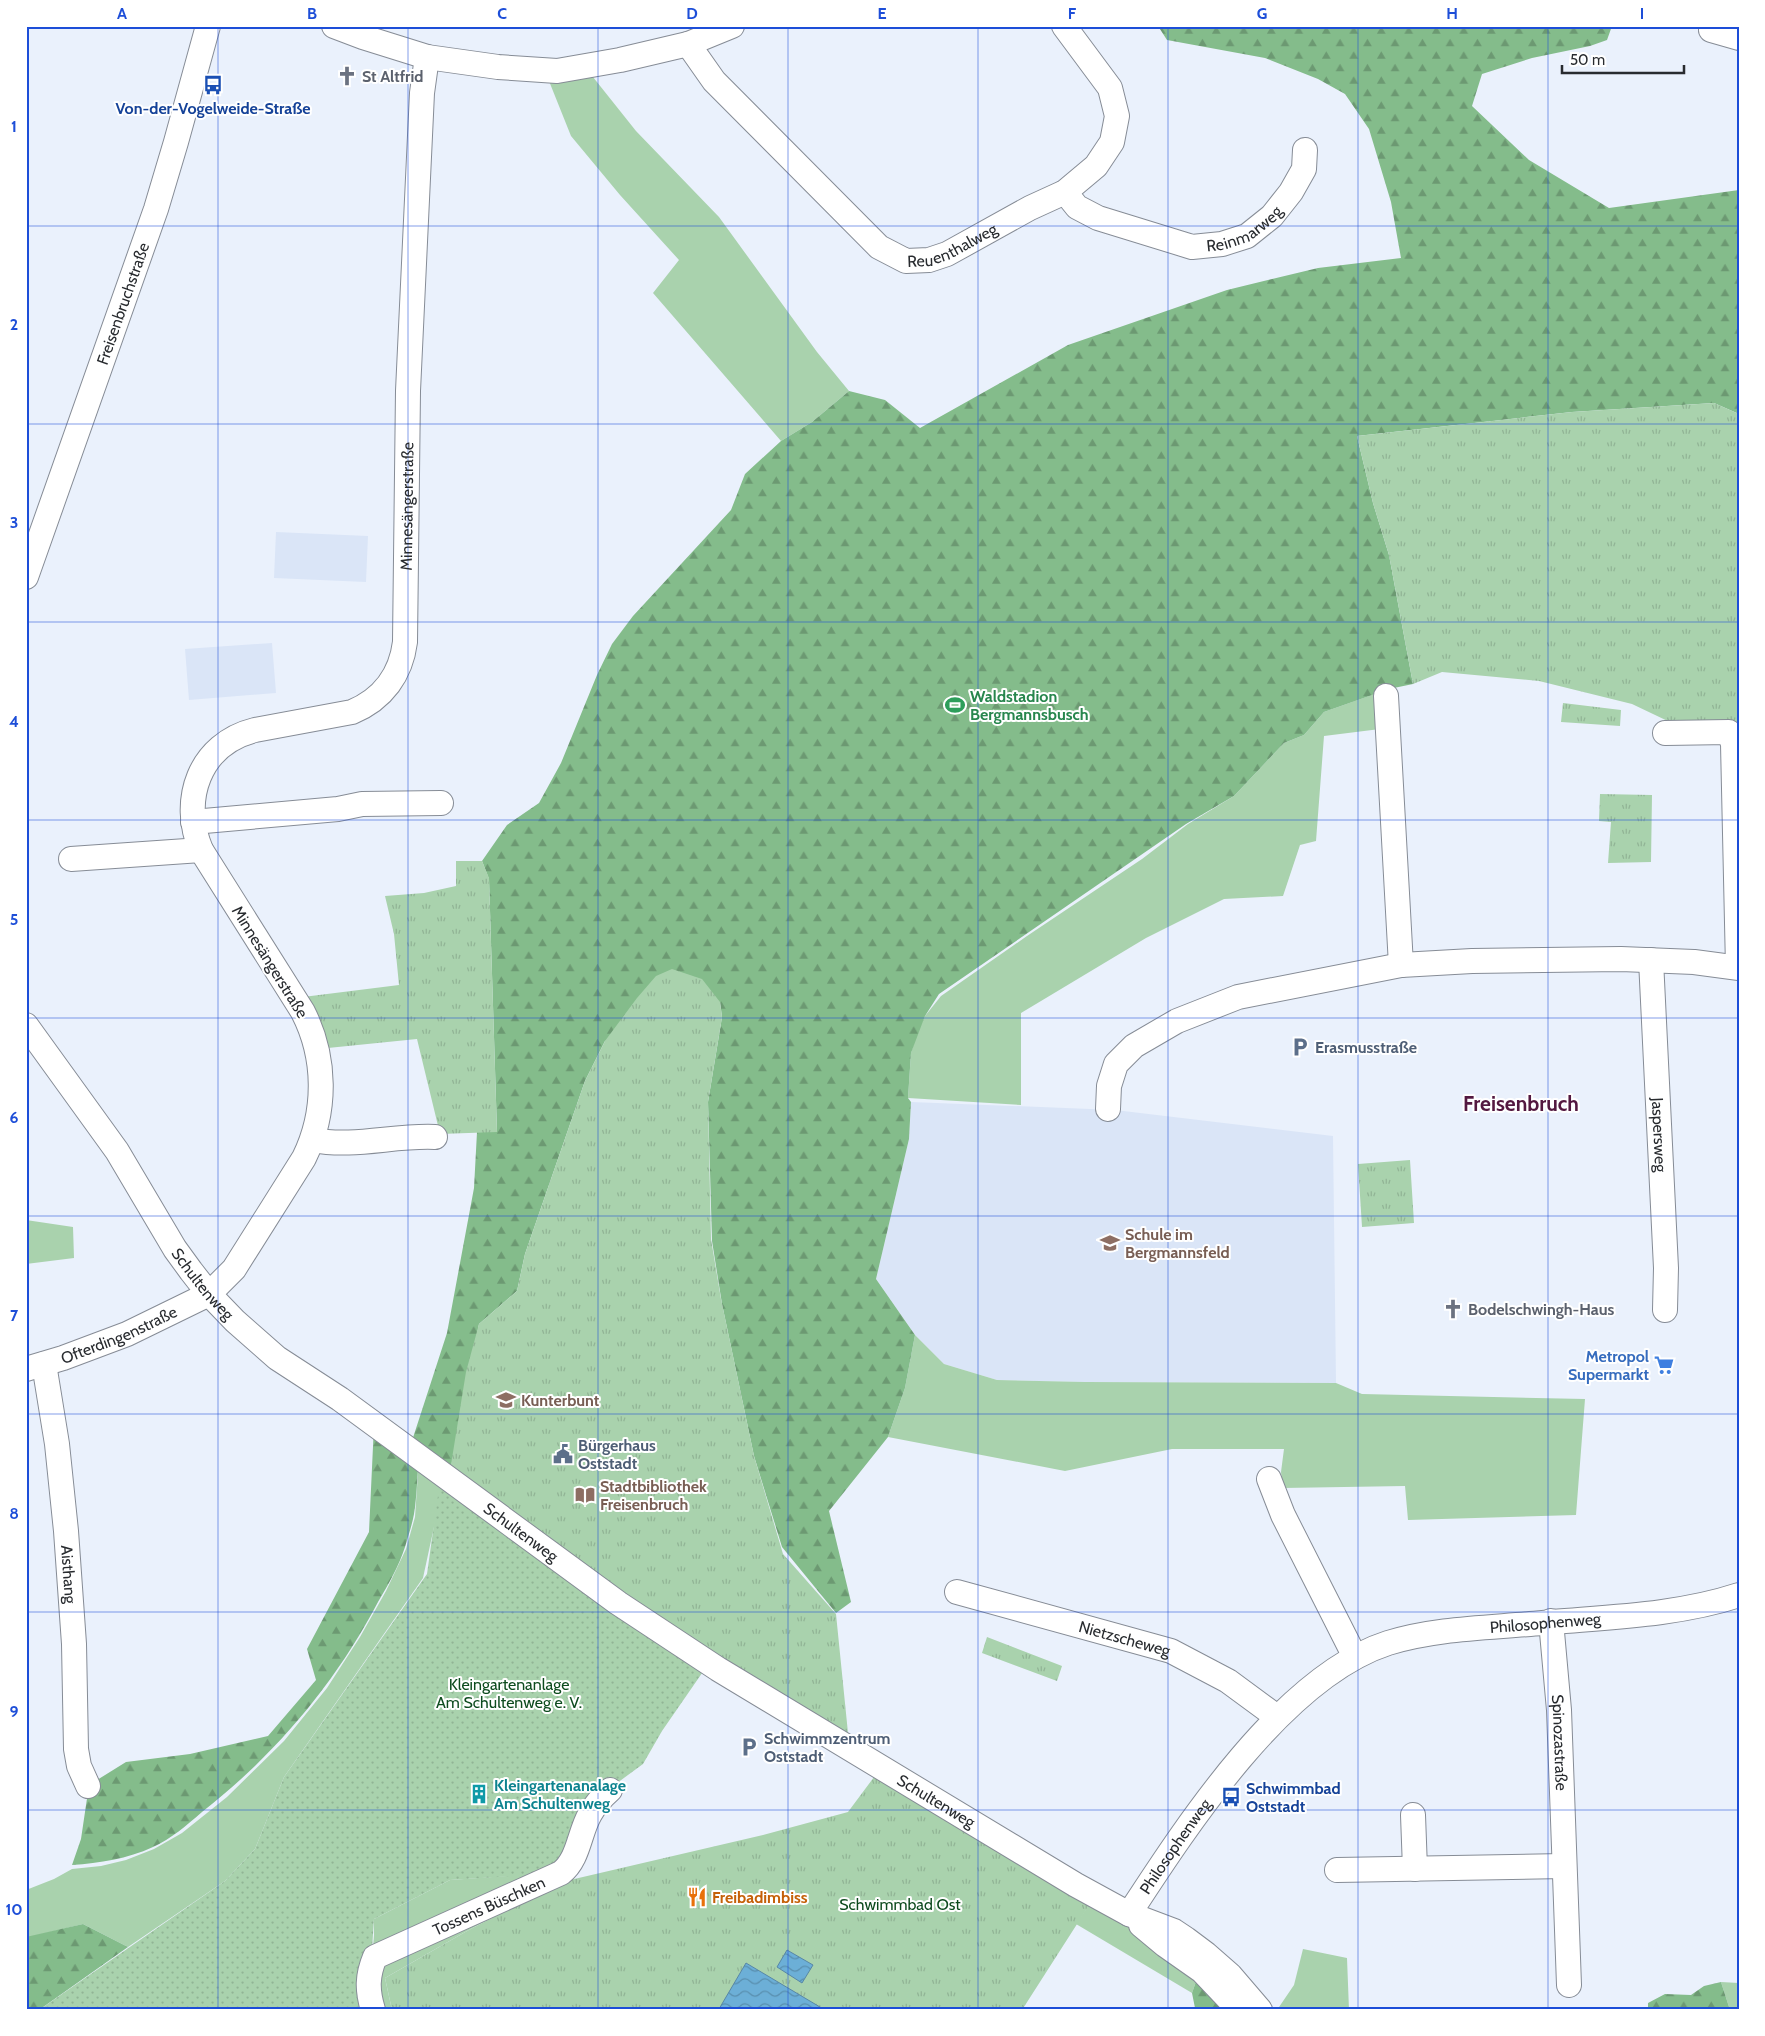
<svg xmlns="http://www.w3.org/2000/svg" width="1765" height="2036" viewBox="0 0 1765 2036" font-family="Cabin,sans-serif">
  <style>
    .built { fill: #dae5f7 }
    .grass { fill: #a9d2ad }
    .forest { fill: url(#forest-firs) }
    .park { fill: url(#park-tufts) }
    .garden { fill: url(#garden-dots) }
    .water { fill: url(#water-waves); stroke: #5887a5 }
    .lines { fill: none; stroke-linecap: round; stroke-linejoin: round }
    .minor-casing { stroke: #868c96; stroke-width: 26 }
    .minor { stroke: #fff; stroke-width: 24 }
    .grid { fill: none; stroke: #1d4ed8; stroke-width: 1; stroke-opacity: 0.55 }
    .labels { text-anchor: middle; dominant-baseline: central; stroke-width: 4; stroke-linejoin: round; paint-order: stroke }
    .worship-label { font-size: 16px; font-weight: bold; fill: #5b616d; stroke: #fff; text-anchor: start }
    .transit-label { font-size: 16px; font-weight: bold; fill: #164399; stroke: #fff }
    .street-label { font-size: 16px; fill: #282b2f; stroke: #fff }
    .leisure-label { font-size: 16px; font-weight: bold; fill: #27864d; stroke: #fff; text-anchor: start }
    .service-label { font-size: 16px; font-weight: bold; fill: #4e5e75; stroke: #fff; text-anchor: start }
    .education-label { font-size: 16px; font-weight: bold; fill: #785e54; stroke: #fff; text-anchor: start }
    .shop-label { font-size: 16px; font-weight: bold; fill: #366cbe; stroke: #fff; text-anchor: end }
    .park-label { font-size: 16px; fill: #0d4b1e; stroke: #fff }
    .culture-label { font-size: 16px; font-weight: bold; fill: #0d838f; stroke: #fff; text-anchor: start }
    .food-label { font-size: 16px; font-weight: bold; fill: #c56008; stroke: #fff; text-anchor: start }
    .district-label { font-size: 21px; font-weight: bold; fill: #531840; stroke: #fff }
    .neatline { fill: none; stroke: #1d4ed8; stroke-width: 2 }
    .grid-label { font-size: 16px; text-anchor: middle; font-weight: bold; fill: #1d4ed8 }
  </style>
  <defs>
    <pattern id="forest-firs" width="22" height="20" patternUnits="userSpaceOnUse" patternTransform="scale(1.25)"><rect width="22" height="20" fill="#84bc8b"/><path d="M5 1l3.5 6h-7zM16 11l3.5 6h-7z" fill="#6c9972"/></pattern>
    <pattern id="park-tufts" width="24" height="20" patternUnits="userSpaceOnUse" patternTransform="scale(1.25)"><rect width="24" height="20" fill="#a9d2ad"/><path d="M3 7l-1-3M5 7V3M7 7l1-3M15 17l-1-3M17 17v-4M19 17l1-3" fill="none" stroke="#91b495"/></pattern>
    <pattern id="garden-dots" width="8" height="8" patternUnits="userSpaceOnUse" patternTransform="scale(1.25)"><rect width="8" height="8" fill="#a9d2ad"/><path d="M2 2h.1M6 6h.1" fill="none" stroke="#91b495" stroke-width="1.8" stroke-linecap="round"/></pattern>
    <pattern id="water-waves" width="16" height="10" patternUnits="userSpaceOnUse" patternTransform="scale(1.25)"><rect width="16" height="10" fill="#6cafd7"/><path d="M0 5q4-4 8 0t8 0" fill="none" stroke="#598faf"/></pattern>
  </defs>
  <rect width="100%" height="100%" fill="#eaf1fc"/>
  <path class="built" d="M 276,532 L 368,536 L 366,582 L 274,578 Z
    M 272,643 L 276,693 L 189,700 L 185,649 Z
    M 911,1102 L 1115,1110 L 1333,1136 L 1336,1383 L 1085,1382 L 997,1380 L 944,1364 L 915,1335 L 876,1279 L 909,1139 Z"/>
  <path class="grass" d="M 585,67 L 636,131 L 719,217 L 817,352 L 849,391 L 812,422 L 781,441 L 653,293 L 679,260 L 620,195 L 571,136 L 545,71 Z
    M 1383,691 L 1380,729 L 1324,736 L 1316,841 L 1300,845 L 1283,896 L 1224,899 L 1146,938 L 1021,1013 L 1021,1105 L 908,1098 L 911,1053 L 917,1033 L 925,1016 L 941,996 L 1027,936 L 1142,859 L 1188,824 L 1234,796 L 1284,743 L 1304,735 L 1324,712 Z
    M 26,1220 L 73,1227 L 74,1258 L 26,1264 Z
    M 915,1335 L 944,1364 L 997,1380 L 1085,1382 L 1336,1383 L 1362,1394 L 1585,1399 L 1576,1515 L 1408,1520 L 1405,1486 L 1283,1488 L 1281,1472 L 1284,1449 L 1172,1449 L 1065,1471 L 888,1437 L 905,1388 Z
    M 419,1458 L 441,1474 L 437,1513 L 423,1578 L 284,1777 L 255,1849 L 225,1881 L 128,1947 L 83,1924 L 26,1938 L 26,1890 L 54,1879 L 72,1869 L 101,1866 L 126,1860 L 154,1849 L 182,1833 L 227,1797 L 284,1741 L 327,1688 L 360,1637 L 386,1591 L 406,1549 L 415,1517 Z
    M 547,1873 L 565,1879 L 467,1931 L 385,1978 L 392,2010 L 368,2010 L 374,1935 L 374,1919 L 450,1880 Z
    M 1095,1896 L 1200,1970 L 1192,1993 L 1076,1924 Z
    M 1303,1949 L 1347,1958 L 1349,2010 L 1277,2010 L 1294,1985 Z
    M 1721,1982 L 1739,1983 L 1739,2010 L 1730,2010 Z"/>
  <path class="forest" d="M 1158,26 L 1612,26 L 1607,40 L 1590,46 L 1532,58 L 1482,74 L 1472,106 L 1529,160 L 1609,208 L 1739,190 L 1739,414 L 1714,403 L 1572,412 L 1357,436 L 1373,503 L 1389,555 L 1413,684 L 1389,689 L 1324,712 L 1304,735 L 1284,743 L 1234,796 L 1186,824 L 939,994 L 925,1016 L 911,1053 L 908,1098 L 911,1102 L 909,1139 L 876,1279 L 915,1335 L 905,1388 L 888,1437 L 829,1511 L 851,1602 L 836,1613 L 782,1547 L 754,1456 L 722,1304 L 712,1241 L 708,1102 L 722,1017 L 720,1002 L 605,1041 L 585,1081 L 525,1254 L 517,1291 L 479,1324 L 449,1477 L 419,1458 C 417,1477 417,1496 414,1514 C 412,1525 408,1537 405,1547 C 399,1566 388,1585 378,1602 C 335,1684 275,1755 202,1812 C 187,1825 171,1839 153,1847 C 127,1859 100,1863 72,1865 L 81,1839 L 89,1785 L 126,1762 L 190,1754 L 268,1736 L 316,1680 L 307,1649 L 369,1532 L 374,1425 L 409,1450 L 447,1333 L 474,1188 L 477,1132 L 497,1132 L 489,879 L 482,861 L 507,825 L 539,803 L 561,763 L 597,675 L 612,644 L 633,616 L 731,510 L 745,474 L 781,441 L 812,422 L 849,391 L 885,400 L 920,428 L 1068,345 L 1227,290 L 1318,268 L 1401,258 L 1391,202 L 1369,129 L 1345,94 L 1318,79 L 1265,58 L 1167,40 Z
    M 83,1924 L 128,1947 L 39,2010 L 26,2010 L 26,1937 Z
    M 1200,1970 L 1239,2010 L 1193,2010 L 1195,2008 L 1192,1993 Z
    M 1721,1982 L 1730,2010 L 1648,2010 L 1648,2003 L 1665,1994 L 1691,1995 L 1704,1986 Z"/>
  <path class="park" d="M 1714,403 L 1739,414 L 1739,722 L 1674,724 L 1632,704 L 1539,681 L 1442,672 L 1413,684 L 1389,555 L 1373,503 L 1357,436 L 1572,412 Z
    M 1563,703 L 1621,710 L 1620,726 L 1561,722 Z
    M 1600,794 L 1652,795 L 1651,862 L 1608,863 L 1611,822 L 1599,821 Z
    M 456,861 L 482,861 L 489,878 L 497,1132 L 440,1134 L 417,1039 L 318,1049 L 295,998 L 399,985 L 394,934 L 385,896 L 424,893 L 456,886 Z
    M 672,969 L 702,979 L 720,1002 L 722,1017 L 708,1102 L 711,1239 L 721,1299 L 754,1456 L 783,1554 L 836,1614 L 848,1733 L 717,1668 L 449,1477 L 466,1372 L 479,1324 L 517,1291 L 525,1254 L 585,1081 L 605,1041 L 637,998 L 656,976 Z
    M 1410,1160 L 1414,1223 L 1362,1227 L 1358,1164 Z
    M 987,1637 L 1062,1666 L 1057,1681 L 982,1653 Z
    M 880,1769 L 1095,1896 L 1022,2010 L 392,2010 L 385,1978 L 467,1931 L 565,1879 L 570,1880 L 763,1835 L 848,1812 Z"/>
  <path class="garden" d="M 441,1474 L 709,1663 L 662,1731 L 643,1764 L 598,1797 L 548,1874 L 450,1880 L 374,1919 L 368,2010 L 39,2010 L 225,1881 L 255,1849 L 284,1777 L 427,1574 Z"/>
  <path class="water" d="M 787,1950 L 813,1965 L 802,1983 L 777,1967 Z
    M 746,1963 L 825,2010 L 720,2010 L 719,2009 Z"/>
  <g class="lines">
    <defs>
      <g id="minor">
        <path d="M 334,26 L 363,37 L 427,57 L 498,67 L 557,71 L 620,60 L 688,44 L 732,26"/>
        <path d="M 1711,30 L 1739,38"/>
        <path id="s1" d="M 688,44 L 714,81 L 879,247 L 906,261 L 929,260 L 947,254 L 1030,208 L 1065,192 L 1096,166 L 1112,142 L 1117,116 L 1110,88 L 1064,26"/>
        <path id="s2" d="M 1065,192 L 1077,207 L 1098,218 L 1192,247 L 1222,244 L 1247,236 L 1272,216 L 1291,192 L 1304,169 L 1305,150"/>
        <path id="s3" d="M 26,577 L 156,209 L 176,142 L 208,26"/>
        <path d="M 1386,696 L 1401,965"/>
        <path d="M 1665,733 L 1729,732 L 1733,744 L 1738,967"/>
        <path d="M 193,822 L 338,809 L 362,804 L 441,803"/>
        <path d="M 71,859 L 201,850"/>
        <path id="s4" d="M 1651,960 L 1666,1268 L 1665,1310"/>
        <path id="s5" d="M 26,1025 L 117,1151 L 175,1249 L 191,1271 L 209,1294 L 235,1321 L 277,1358 L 340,1399 L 618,1603 L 718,1669 L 1076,1885 L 1129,1914 L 1174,1931 L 1186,1939 L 1206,1954 L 1230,1975 L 1260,2010"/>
        <path d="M 1108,1109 L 1109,1086 L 1116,1064 L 1134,1046 L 1177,1021 L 1238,997 L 1401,965 L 1472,961 L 1621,959 L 1694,962 L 1739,968"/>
        <path d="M 313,1140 C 354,1148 394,1135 435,1137"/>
        <path id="s6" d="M 44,1364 L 57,1444 L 66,1531 L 74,1644 L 76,1749 L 79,1766 L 88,1786"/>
        <path id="s7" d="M 26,1369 L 63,1358 L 127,1334 L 209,1294 L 234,1269 L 304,1158 C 327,1111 326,1057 303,1012 L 201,850 C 180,800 199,744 255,730 L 352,712 C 383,699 401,674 405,642 L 408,391 L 422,93 L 427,57"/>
        <path d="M 1269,1479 L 1283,1515 L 1355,1657"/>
        <path id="s8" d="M 957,1592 L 1171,1651 L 1228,1681 L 1277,1717"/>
        <path id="s9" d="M 1551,1621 L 1559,1710 L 1569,1985"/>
        <path d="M 1413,1815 L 1415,1869"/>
        <path d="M 1337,1870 L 1564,1866"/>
        <path id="s10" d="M 1129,1914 C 1187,1825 1283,1677 1388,1643 C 1433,1629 1483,1628 1530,1624 C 1599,1617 1672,1617 1739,1595"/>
        <path d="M 1141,1925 L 1165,1945 L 1202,1971 L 1239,2010"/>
        <path id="s11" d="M 373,2010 C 367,1990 367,1976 375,1957 L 561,1873 C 579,1859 579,1833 590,1814 C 595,1805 602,1797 610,1790"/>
      </g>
    </defs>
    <use href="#minor" class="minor-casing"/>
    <use href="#minor" class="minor"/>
  </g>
  <path class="grid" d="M 218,26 L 218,2010M 408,26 L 408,2010M 598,26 L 598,2010M 788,26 L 788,2010M 978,26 L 978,2010M 1168,26 L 1168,2010M 1358,26 L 1358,2010M 1548,26 L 1548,2010M 26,226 L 1739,226M 26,424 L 1739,424M 26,622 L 1739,622M 26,820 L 1739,820M 26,1018 L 1739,1018M 26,1216 L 1739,1216M 26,1414 L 1739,1414M 26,1612 L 1739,1612M 26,1810 L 1739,1810"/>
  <defs>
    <symbol id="church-bare" viewBox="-9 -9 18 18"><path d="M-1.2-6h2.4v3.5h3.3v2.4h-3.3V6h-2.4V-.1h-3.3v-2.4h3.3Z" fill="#6b7280" stroke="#fff" stroke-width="2.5" paint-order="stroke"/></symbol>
    <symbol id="bus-bare" viewBox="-9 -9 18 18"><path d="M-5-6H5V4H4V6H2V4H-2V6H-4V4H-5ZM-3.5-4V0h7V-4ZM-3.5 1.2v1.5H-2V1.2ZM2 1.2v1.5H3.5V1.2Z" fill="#1a4fb4" stroke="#fff" stroke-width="2.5" paint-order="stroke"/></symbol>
    <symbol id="stadium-bare" viewBox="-9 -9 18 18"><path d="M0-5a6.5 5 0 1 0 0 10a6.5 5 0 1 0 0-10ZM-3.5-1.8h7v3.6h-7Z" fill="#2e9e5b" stroke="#fff" stroke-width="2.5" paint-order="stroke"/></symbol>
    <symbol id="parking-bare" viewBox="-9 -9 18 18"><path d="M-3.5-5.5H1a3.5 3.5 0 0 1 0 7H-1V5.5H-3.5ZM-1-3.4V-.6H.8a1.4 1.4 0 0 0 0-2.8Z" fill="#5c6f8a" stroke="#fff" stroke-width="2.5" paint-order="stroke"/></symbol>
    <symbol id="school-bare" viewBox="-9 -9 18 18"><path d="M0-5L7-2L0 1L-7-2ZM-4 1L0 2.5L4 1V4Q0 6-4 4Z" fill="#8d6e63" stroke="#fff" stroke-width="2.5" paint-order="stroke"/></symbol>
    <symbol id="supermarket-bare" viewBox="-9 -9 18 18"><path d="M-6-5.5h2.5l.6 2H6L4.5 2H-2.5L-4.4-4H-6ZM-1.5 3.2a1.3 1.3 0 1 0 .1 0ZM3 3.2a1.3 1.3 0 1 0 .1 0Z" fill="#3f7fe0" stroke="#fff" stroke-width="2.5" paint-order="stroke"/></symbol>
    <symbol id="civic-bare" viewBox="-9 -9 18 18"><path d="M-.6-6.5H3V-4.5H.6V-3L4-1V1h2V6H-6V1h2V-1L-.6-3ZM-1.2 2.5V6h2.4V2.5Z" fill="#5c6f8a" stroke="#fff" stroke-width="2.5" paint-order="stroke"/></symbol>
    <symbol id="library-bare" viewBox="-9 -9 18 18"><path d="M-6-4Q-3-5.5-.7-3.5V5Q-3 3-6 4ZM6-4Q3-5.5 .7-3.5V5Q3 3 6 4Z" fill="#8d6e63" stroke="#fff" stroke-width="2.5" paint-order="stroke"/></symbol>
    <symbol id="building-bare" viewBox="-9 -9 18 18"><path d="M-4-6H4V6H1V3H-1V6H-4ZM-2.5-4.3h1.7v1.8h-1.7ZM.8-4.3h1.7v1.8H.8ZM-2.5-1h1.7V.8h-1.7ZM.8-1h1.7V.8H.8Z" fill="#0f9aa8" stroke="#fff" stroke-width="2.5" paint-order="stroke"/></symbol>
    <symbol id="restaurant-bare" viewBox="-9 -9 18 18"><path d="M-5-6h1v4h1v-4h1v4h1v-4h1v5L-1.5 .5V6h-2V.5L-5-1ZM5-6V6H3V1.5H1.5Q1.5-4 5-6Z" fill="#e8710a" stroke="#fff" stroke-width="2.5" paint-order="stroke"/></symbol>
  </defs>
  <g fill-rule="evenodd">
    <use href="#church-bare" x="333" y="62" width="28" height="28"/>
    <use href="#bus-bare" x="199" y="71" width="28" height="28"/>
    <use href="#stadium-bare" x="941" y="691" width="28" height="28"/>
    <use href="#parking-bare" x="1286" y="1033" width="28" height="28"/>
    <use href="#school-bare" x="1096" y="1229" width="28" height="28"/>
    <use href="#church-bare" x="1439" y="1295" width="28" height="28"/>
    <use href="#supermarket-bare" x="1650" y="1351" width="28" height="28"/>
    <use href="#school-bare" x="492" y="1386" width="28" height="28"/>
    <use href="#civic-bare" x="549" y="1440" width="28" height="28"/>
    <use href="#library-bare" x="571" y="1481" width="28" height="28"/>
    <use href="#parking-bare" x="735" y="1733" width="28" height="28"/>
    <use href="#building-bare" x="465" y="1780" width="28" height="28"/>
    <use href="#bus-bare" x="1217" y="1783" width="28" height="28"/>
    <use href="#restaurant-bare" x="683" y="1883" width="28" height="28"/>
  </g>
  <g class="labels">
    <g class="worship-label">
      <text x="362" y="76">St Altfrid</text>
      <text x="1468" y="1309">Bodelschwingh-Haus</text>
    </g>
    <g class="transit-label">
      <text x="213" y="108">Von-der-Vogelweide-Straße</text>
      <text x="1246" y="1788" text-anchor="start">Schwimmbad<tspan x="1246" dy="18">Oststadt</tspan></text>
    </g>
    <g class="street-label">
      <text stroke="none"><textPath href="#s2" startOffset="198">Reinmarweg</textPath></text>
      <text stroke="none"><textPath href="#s1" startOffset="359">Reuenthalweg</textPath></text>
      <text stroke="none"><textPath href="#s3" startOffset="290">Freisenbruchstraße</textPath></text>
      <text stroke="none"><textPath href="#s7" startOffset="1185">Minnesängerstraße</textPath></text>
      <text transform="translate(270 962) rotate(58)">Minnesängerstraße</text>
      <text stroke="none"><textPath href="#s4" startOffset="175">Jaspersweg</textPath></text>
      <text stroke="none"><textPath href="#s5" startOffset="314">Schultenweg</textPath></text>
      <text stroke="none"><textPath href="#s7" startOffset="99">Ofterdingenstraße</textPath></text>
      <text stroke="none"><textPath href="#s5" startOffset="719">Schultenweg</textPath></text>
      <text stroke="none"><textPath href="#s6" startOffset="212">Aisthang</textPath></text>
      <text stroke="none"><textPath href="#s10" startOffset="540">Philosophenweg</textPath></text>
      <text stroke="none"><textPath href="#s8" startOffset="174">Nietzscheweg</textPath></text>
      <text stroke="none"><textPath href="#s9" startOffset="122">Spinozastraße</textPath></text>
      <text stroke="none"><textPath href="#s5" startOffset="1214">Schultenweg</textPath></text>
      <text stroke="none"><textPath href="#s10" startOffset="82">Philosophenweg</textPath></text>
      <text stroke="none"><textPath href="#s11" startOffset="179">Tossens Büschken</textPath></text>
    </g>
    <g class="leisure-label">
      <text x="970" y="696">Waldstadion<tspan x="970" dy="18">Bergmannsbusch</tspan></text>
    </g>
    <g class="service-label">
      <text x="1315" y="1047">Erasmusstraße</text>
      <text x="578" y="1445">Bürgerhaus<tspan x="578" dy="18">Oststadt</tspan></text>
      <text x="764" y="1738">Schwimmzentrum<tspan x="764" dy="18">Oststadt</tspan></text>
    </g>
    <g class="education-label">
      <text x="1125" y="1234">Schule im<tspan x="1125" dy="18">Bergmannsfeld</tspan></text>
      <text x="521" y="1400">Kunterbunt</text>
      <text x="600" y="1486">Stadtbibliothek<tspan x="600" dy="18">Freisenbruch</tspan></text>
    </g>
    <g class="shop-label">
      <text x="1649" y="1356">Metropol<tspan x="1649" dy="18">Supermarkt</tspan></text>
    </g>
    <g class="park-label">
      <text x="509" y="1684">Kleingartenanlage<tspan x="509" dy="18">Am Schultenweg e. V.</tspan></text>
      <text x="900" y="1904">Schwimmbad Ost</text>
    </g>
    <g class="culture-label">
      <text x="494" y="1785">Kleingartenanalage<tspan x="494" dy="18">Am Schultenweg</tspan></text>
    </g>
    <g class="food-label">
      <text x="712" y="1897">Freibadimbiss</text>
    </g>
    <g class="district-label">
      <text x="1521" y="1103">Freisenbruch</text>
    </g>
  </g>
  <rect width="1765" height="2036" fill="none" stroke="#ffffff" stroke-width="55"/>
  <path d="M1562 65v8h122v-8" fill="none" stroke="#282b2f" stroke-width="2.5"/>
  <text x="1570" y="65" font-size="15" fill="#282b2f" stroke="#ffffff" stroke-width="4" paint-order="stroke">50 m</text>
  <rect x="28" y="28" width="1710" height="1980" class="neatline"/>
  <g class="grid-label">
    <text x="122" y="19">A</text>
    <text x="312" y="19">B</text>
    <text x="502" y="19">C</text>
    <text x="692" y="19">D</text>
    <text x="882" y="19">E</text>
    <text x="1072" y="19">F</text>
    <text x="1262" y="19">G</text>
    <text x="1452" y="19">H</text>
    <text x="1642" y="19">I</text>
    <text x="14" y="132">1</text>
    <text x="14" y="330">2</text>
    <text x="14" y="528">3</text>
    <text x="14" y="727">4</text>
    <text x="14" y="925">5</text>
    <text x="14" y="1123">6</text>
    <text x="14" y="1321">7</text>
    <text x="14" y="1519">8</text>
    <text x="14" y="1717">9</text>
    <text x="14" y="1915">10</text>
  </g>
</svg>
